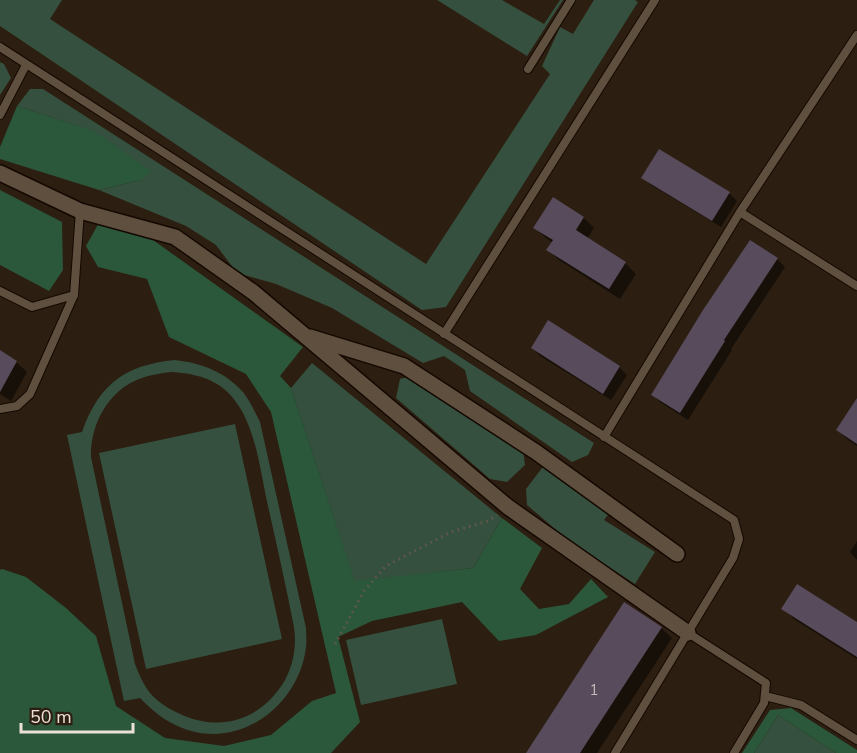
<svg xmlns="http://www.w3.org/2000/svg" width="857" height="753" viewBox="0 0 857 753" font-family="'Nunito Sans',sans-serif">
  <style>
    .green { fill: #35503e; fill-rule: evenodd }
    .forest { fill: #2b583b }
    .shadow { fill: #0007 }
    .building { fill: #574b5c }
    .lines { fill: none; stroke-linecap: round; stroke-linejoin: round }
    .service-casing { stroke: #140800; stroke-width: 10 }
    .minor-casing { stroke: #140800; stroke-width: 18 }
    .path { stroke: #65594c; stroke-width: 3; stroke-dasharray: 1.5 4.5; stroke-linecap: butt }
    .service { stroke: #5f4f3f; stroke-width: 8 }
    .minor { stroke: #5f4f3f; stroke-width: 15 }
    .labels { text-anchor: middle; dominant-baseline: central; stroke-width: 5; stroke-linejoin: round; paint-order: stroke }
    .number-label { font-size: 15px; fill: #c6bcb9 }
  </style>
  <rect width="100%" height="100%" fill="#2c1e10"/>
  <path class="green" d="M 0,0 L 62,0 L 50,19 L 426,264 L 550,74 L 542,66 L 560,27 L 573,34 L 594,0 L 635,0 L 638,2 L 446,307 L 422,310 L 0,26 Z
    M 437,0 L 502,0 L 544,24 L 560,0 L 563,0 L 527,56 Z
    M 0,62 L 4,64 L 11,78 L 0,95 Z
    M 30,89 L 43,89 L 594,443 L 588,455 L 572,462 L 470,391 L 465,370 L 444,356 L 423,363 L 332,308 L 276,284 L 237,273 L 216,245 L 186,226 L 99,190 L 141,180 L 93,131 L 17,106 Z
    M 175,360 C 202,363 225,372 243,392 C 250,401 255,412 260,422 L 306,628 C 306,634 307,641 306,647 C 300,700 249,744 195,732 C 173,727 155,714 140,698 L 124,701 L 67,435 L 82,432 C 99,384 125,365 175,360 ZM 171,372 C 194,373 218,379 233,398 C 256,426 260,470 268,506 C 277,546 286,586 294,627 C 297,647 293,668 282,685 C 257,722 217,733 176,712 C 167,708 157,701 150,693 C 143,684 139,674 135,664 L 91,457 C 90,425 108,391 139,379 C 150,375 160,373 171,372 Z
    M 312,363 L 502,518 L 473,568 L 355,582 L 291,388 Z
    M 411,376 L 523,450 L 525,465 L 507,482 L 490,479 L 396,398 L 400,379 Z
    M 235,424 L 282,639 L 146,669 L 99,453 Z
    M 542,468 L 550,468 L 610,512 L 604,520 L 655,552 L 635,584 L 569,541 L 527,505 L 526,489 Z
    M 442,619 L 457,684 L 361,705 L 346,640 Z
    M 778,715 L 836,753 L 754,753 Z"/>
  <path class="forest" d="M 17,106 L 94,131 L 151,171 L 141,180 L 99,190 L 0,159 L 0,147 Z
    M 0,190 L 62,222 L 63,270 L 49,291 L 0,265 Z
    M 100,221 L 153,240 L 303,347 L 280,376 L 291,388 L 355,581 L 473,568 L 502,518 L 542,548 L 520,589 L 539,609 L 569,604 L 591,579 L 608,597 L 536,635 L 499,641 L 462,602 L 372,621 L 338,637 L 360,722 L 331,753 L 0,753 L 0,570 L 2,569 L 26,577 L 66,608 L 96,636 L 116,706 L 165,738 L 224,746 L 271,735 L 312,701 L 336,693 L 271,412 L 246,374 L 169,337 L 147,279 L 98,267 L 86,246 Z
    M 791,708 L 857,750 L 857,753 L 836,753 L 778,715 L 754,753 L 742,753 L 770,710 Z"/>
  <path class="shadow" d="M 643,178 L 729,193 L 737,201 L 721,227 L 651,185 Z
    M 553,199 L 584,218 L 594,228 L 587,239 L 625,263 L 636,274 L 620,299 L 559,260 L 548,250 L 553,243 L 546,238 L 535,228 Z
    M 777,259 L 785,267 L 731,349 L 732,350 L 688,420 L 660,402 L 653,395 Z
    M 549,322 L 619,367 L 627,375 L 611,400 L 540,356 L 533,348 Z
    M 0,352 L 16,362 L 27,372 L 11,401 L 0,394 Z
    M 857,401 L 857,446 L 848,440 L 838,430 Z
    M 857,541 L 857,560 L 850,552 Z
    M 783,608 L 857,624 L 857,659 L 794,619 Z
    M 661,628 L 672,638 L 597,753 L 528,753 Z"/>
  <path class="building" d="M 659,149 L 730,192 L 712,221 L 641,178 Z
    M 553,197 L 584,217 L 576,230 L 626,262 L 609,289 L 546,250 L 553,240 L 533,228 Z
    M 750,240 L 778,258 L 724,340 L 725,341 L 680,413 L 651,395 L 703,310 Z
    M 548,320 L 620,366 L 603,394 L 531,348 Z
    M 0,350 L 17,361 L 0,392 Z
    M 857,398 L 857,444 L 836,430 Z
    M 797,584 L 857,622 L 857,657 L 781,609 Z
    M 624,602 L 662,627 L 580,753 L 526,753 Z"/>
  <g class="lines">
    <defs>
      <path id="service" d="M 0,47 L 734,520 L 739,539 L 733,558 L 615,753
        M 528,69 L 571,0
        M 0,115 L 26,65
        M 740,212 L 857,286
        M 0,291 L 32,307 L 74,295
        M 444,334 L 655,0
        M 0,409 L 17,406 L 30,394 L 74,295 L 80,211
        M 604,437 L 740,212 L 857,35
        M 688,633 L 766,683 L 764,703 L 734,753
        M 765,696 L 801,705 L 857,740"/>
      <path id="minor" d="M 0,173 L 80,211 L 175,237 L 253,292 L 508,507 L 688,633
        M 310,337 L 404,366 L 536,452 L 677,554"/>
    </defs>
    <use href="#service" class="service-casing"/>
    <use href="#minor" class="minor-casing"/>
    <path class="path" d="M 335,644 L 364,591 L 386,566 L 451,532 L 488,521 L 497,515"/>
    <use href="#service" class="service"/>
    <use href="#minor" class="minor"/>
  </g>
  <g class="labels">
    <g class="number-label">
      <text x="594" y="690">1</text>
    </g>
  </g>
  <path d="M21 723v9h112v-9" fill="none" stroke="#ebe1d8" stroke-width="3"/>
  <text x="30" y="723" font-size="18" fill="#ebe1d8" stroke="#2c1e10" stroke-width="4.5" paint-order="stroke">50 m</text>
</svg>
